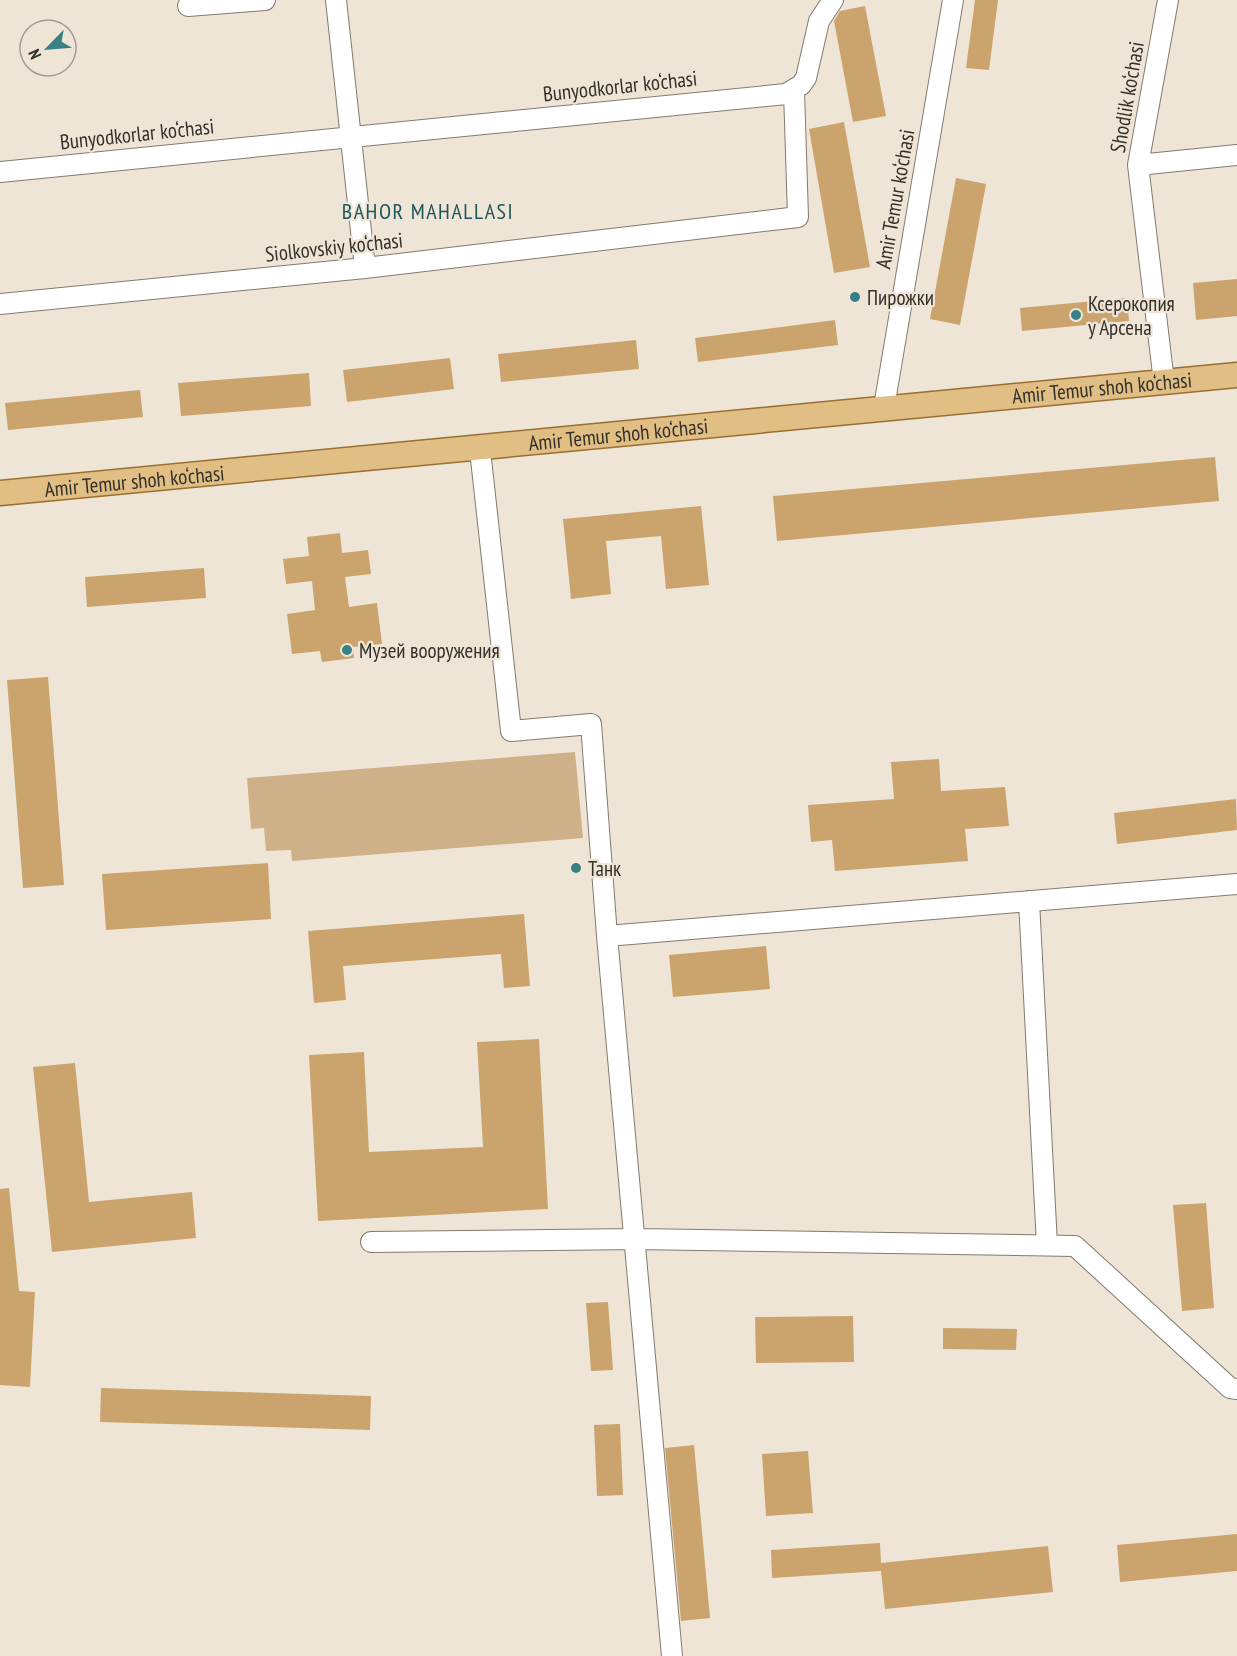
<svg xmlns="http://www.w3.org/2000/svg" width="1237" height="1656" viewBox="0 0 1237 1656" font-family="'PT Sans Narrow',sans-serif">
  <style>
    .green { fill: #ceb188 }
    .building { fill: #caa46c }
    .lines { fill: none; stroke-linecap: round; stroke-linejoin: round }
    .minor-casing { stroke: #837a6d; stroke-width: 22 }
    .major-casing { stroke: #97702f; stroke-width: 27 }
    .minor { stroke: #fff; stroke-width: 20 }
    .major { stroke: #e0be84; stroke-width: 24 }
    .poi-dot { fill: #378084; stroke: #efe5d7; stroke-width: 2 }
    .labels { text-anchor: middle; dominant-baseline: central; stroke-width: 4.5; stroke-linejoin: round; paint-order: stroke }
    .street-label { font-size: 21px; fill: #34302a; stroke: #efe5d7 }
    .poi-label { font-size: 21px; fill: #34302a; stroke: #efe5d7; text-anchor: start }
    .neighbourhood-label { font-size: 22px; letter-spacing: 1.5px; fill: #1b5659; stroke: #efe5d7 }
  </style>
  <rect width="100%" height="100%" fill="#efe5d7"/>
  <path class="green" d="M 575,752 L 583,838 L 292,861 L 291,850 L 266,851 L 264,828 L 251,829 L 247,778 Z"/>
  <path class="building" d="M 975,0 L 998,0 L 989,70 L 966,68 Z
    M 865,6 L 886,116 L 853,122 L 834,21 L 840,11 Z
    M 844,122 L 870,267 L 834,273 L 809,129 Z
    M 956,178 L 986,184 L 960,325 L 930,319 Z
    M 1237,279 L 1237,316 L 1196,320 L 1193,283 Z
    M 1127,298 L 1129,321 L 1022,331 L 1020,308 Z
    M 835,320 L 838,345 L 698,362 L 695,338 Z
    M 636,340 L 639,369 L 501,382 L 498,354 Z
    M 450,358 L 454,389 L 347,402 L 343,370 Z
    M 309,373 L 311,406 L 181,416 L 178,383 Z
    M 140,390 L 143,417 L 8,430 L 5,403 Z
    M 1215,457 L 1219,501 L 777,541 L 773,496 Z
    M 701,506 L 709,585 L 666,589 L 661,536 L 606,541 L 611,594 L 571,599 L 563,519 Z
    M 340,533 L 342,553 L 368,550 L 371,574 L 345,577 L 349,607 L 377,603 L 382,644 L 353,647 L 354,658 L 322,662 L 320,651 L 292,654 L 287,614 L 315,610 L 312,581 L 286,584 L 283,559 L 309,556 L 307,537 Z
    M 204,568 L 206,598 L 87,607 L 85,577 Z
    M 48,677 L 64,885 L 23,888 L 7,680 Z
    M 939,759 L 941,791 L 1005,787 L 1009,826 L 965,829 L 968,861 L 835,871 L 832,840 L 811,842 L 808,805 L 894,799 L 891,762 Z
    M 1236,799 L 1237,830 L 1117,844 L 1114,813 Z
    M 268,863 L 271,919 L 106,930 L 102,874 Z
    M 524,914 L 530,986 L 504,988 L 501,954 L 343,966 L 346,1000 L 314,1003 L 308,931 Z
    M 766,946 L 770,989 L 673,997 L 669,955 Z
    M 539,1039 L 548,1209 L 318,1221 L 309,1055 L 364,1052 L 369,1152 L 483,1147 L 477,1042 Z
    M 75,1063 L 89,1202 L 192,1192 L 196,1238 L 52,1252 L 33,1067 Z
    M 9,1188 L 19,1291 L 35,1292 L 30,1387 L 0,1385 L 0,1189 Z
    M 1206,1203 L 1214,1308 L 1182,1311 L 1173,1205 Z
    M 608,1302 L 613,1370 L 591,1371 L 586,1303 Z
    M 853,1316 L 854,1362 L 756,1363 L 755,1317 Z
    M 943,1328 L 1017,1329 L 1016,1350 L 943,1349 Z
    M 101,1388 L 371,1396 L 370,1430 L 100,1422 Z
    M 620,1424 L 623,1495 L 597,1496 L 594,1425 Z
    M 694,1445 L 710,1618 L 681,1621 L 665,1448 Z
    M 808,1451 L 813,1513 L 766,1516 L 762,1454 Z
    M 1237,1534 L 1237,1571 L 1120,1582 L 1117,1545 Z
    M 880,1543 L 881,1563 L 1048,1546 L 1053,1592 L 885,1609 L 881,1571 L 772,1578 L 771,1550 Z"/>
  <g class="lines">
    <defs>
      <path id="minor" d="M 336,0 L 365,268
        M 188,6 L 265,0
        M 1138,165 L 1237,155
        M 0,172 L 786,94 L 801,85 L 806,78 L 819,21 L 833,0
        M 0,304 L 365,268 L 798,217 L 794,91
        M 1164,382 L 1138,165 L 1168,0
        M 884,407 L 953,0
        M 480,450 L 511,731 L 591,724 L 607,936 L 672,1656
        M 1029,901 L 1047,1245
        M 607,936 L 1237,884
        M 371,1242 L 636,1239 L 1075,1246 L 1230,1388 L 1237,1389"/>
      <g id="major">
        <path id="s1" d="M 0,493 C 413,456 824,412 1237,375"/>
      </g>
    </defs>
    <use href="#minor" class="minor-casing"/>
    <use href="#major" class="major-casing"/>
    <use href="#minor" class="minor"/>
    <use href="#major" class="major"/>
  </g>
  <g class="poi-dot">
    <circle cx="855" cy="297" r="6"/>
    <circle cx="1076" cy="315" r="6"/>
    <circle cx="347" cy="650" r="6"/>
    <circle cx="576" cy="868" r="6"/>
  </g>
  <g class="labels">
    <g class="street-label">
      <text transform="translate(620 86) rotate(-6)">Bunyodkorlar ko‘chasi</text>
      <text transform="translate(1127 97) rotate(-80)">Shodlik ko‘chasi</text>
      <text transform="translate(137 134) rotate(-6)">Bunyodkorlar ko‘chasi</text>
      <text transform="translate(895 199) rotate(-80)">Amir Temur ko‘chasi</text>
      <text transform="translate(334 247) rotate(-6)">Siolkovskiy ko‘chasi</text>
      <text stroke="none"><textPath href="#s1" startOffset="1107">Amir Temur shoh ko‘chasi</textPath></text>
      <text stroke="none"><textPath href="#s1" startOffset="621">Amir Temur shoh ko‘chasi</textPath></text>
      <text stroke="none"><textPath href="#s1" startOffset="135">Amir Temur shoh ko‘chasi</textPath></text>
    </g>
    <g class="poi-label">
      <text x="867" y="297">Пирожки</text>
      <text x="1088" y="303">Ксерокопия<tspan x="1088" dy="24">у Арсена</tspan></text>
      <text x="359" y="650">Музей вооружения</text>
      <text x="588" y="868">Танк</text>
    </g>
    <g class="neighbourhood-label">
      <text x="428" y="211">BAHOR MAHALLASI</text>
    </g>
  </g>
  <g transform="translate(48 48) rotate(245)"><circle r="28" fill="#efe5d7" stroke="#a49d92" stroke-width="1.5"/>
  <path d="M0-4.5L10 22L0 15L-10 22Z" fill="#378084"/>
  <text y="-9" font-size="16" font-weight="bold" text-anchor="middle" fill="#34302a">N</text>
  </g>
</svg>
